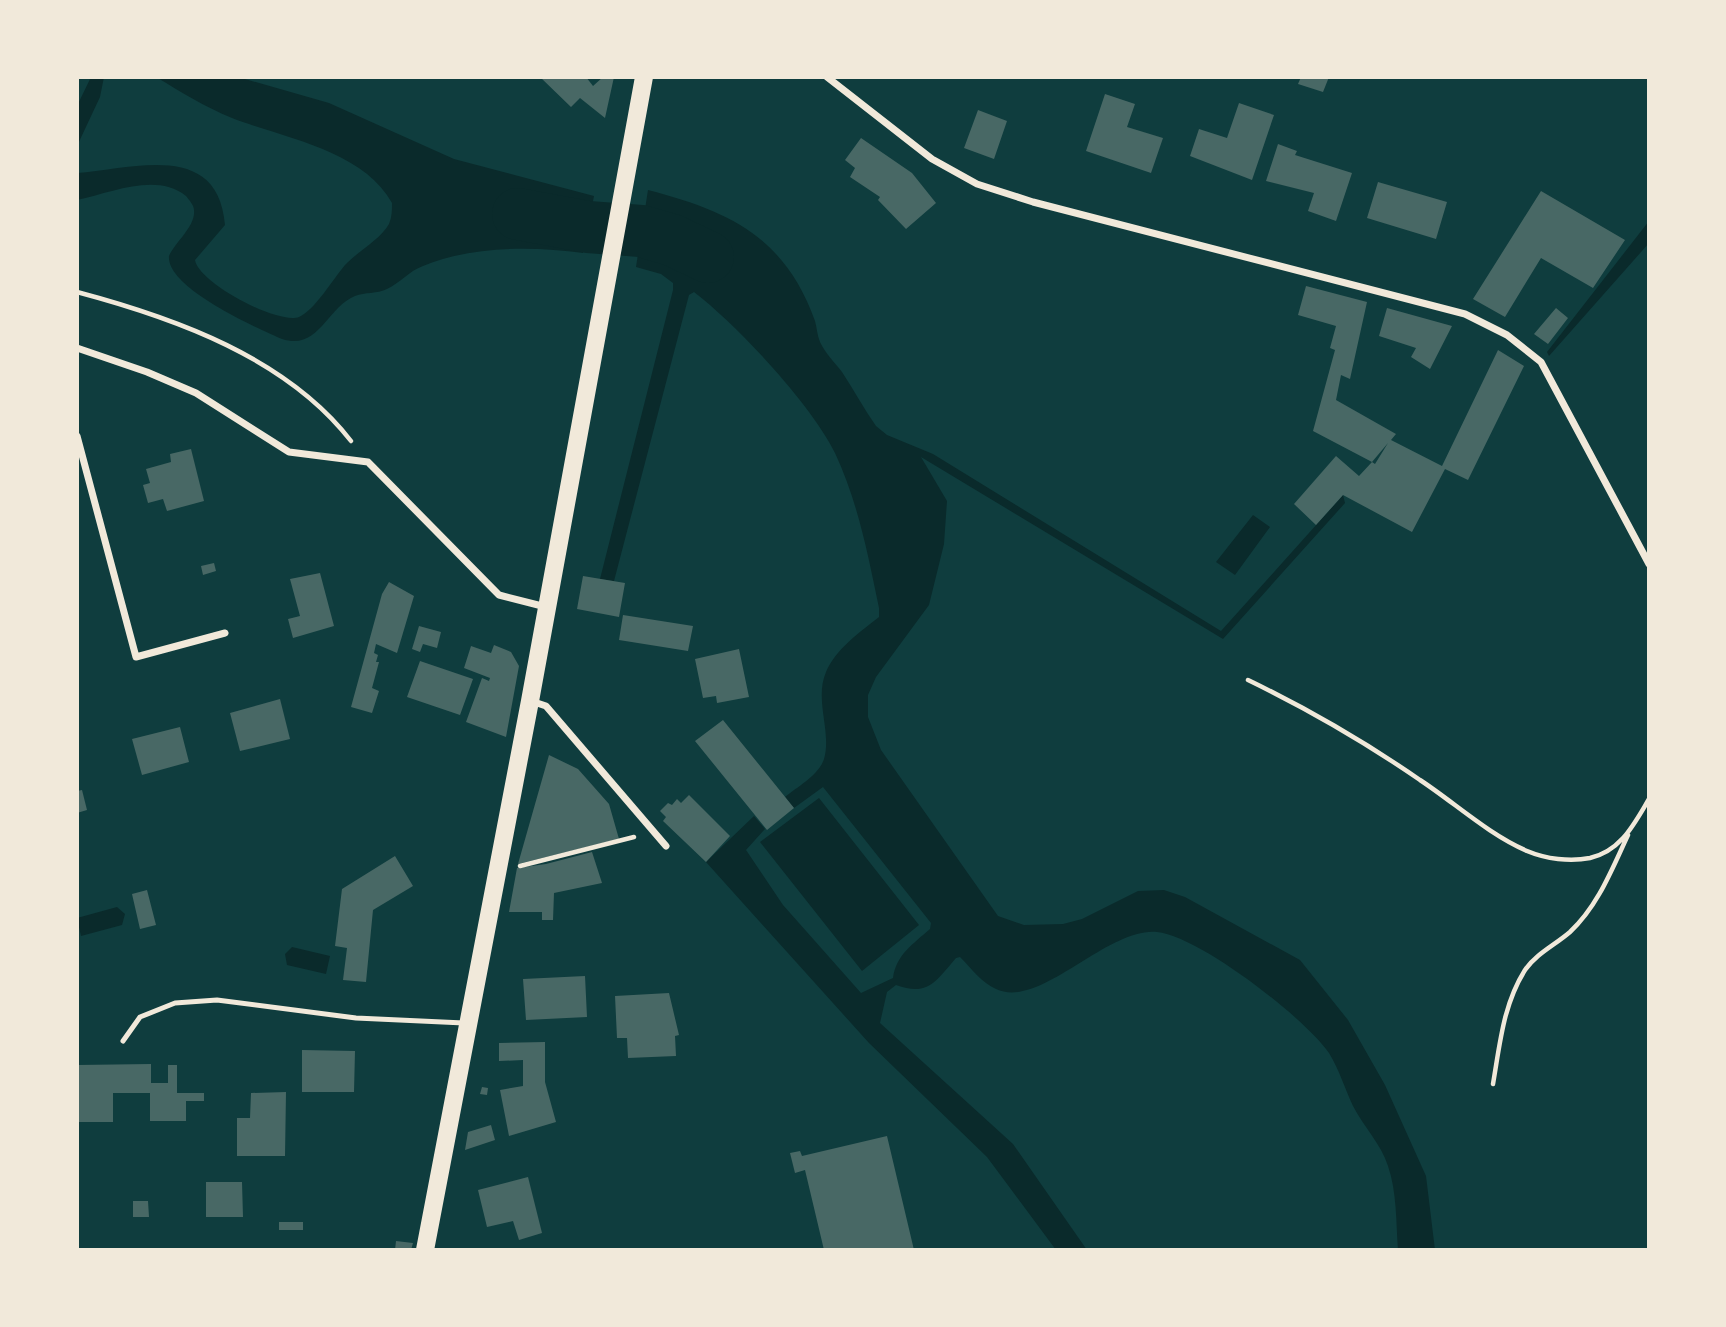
<svg xmlns="http://www.w3.org/2000/svg" width="1726" height="1327" viewBox="0 0 1726 1327" font-family="Montserrat,sans-serif">
  <style>
    .water { fill: #0a2a2b }
    .lines { fill: none; stroke-linecap: round; stroke-linejoin: round }
    .river { stroke: #0a2a2b; stroke-width: 52 }
    .building { fill: #486865; fill-rule: evenodd }
    .path { stroke: #f1e9da; stroke-width: 4.5 }
    .service { stroke: #f1e9da; stroke-width: 5 }
    .minor { stroke: #f1e9da; stroke-width: 7 }
    .primary { stroke: #f1e9da; stroke-width: 18 }
  </style>
  <rect width="100%" height="100%" fill="#0f3d3e"/>
  <path class="water" d="M 91,77 L 104,77 L 100,97 L 77,146 L 77,106 Z
    M 156,77 L 238,77 L 329,103 L 454,159 L 594,196 L 583,253 C 532,246 471,246 423,266 C 409,271 400,283 387,289 C 377,294 365,292 355,296 C 326,308 319,351 282,339 C 257,328 166,288 169,256 C 175,242 196,226 194,210 C 194,205 189,200 186,196 C 156,172 111,193 77,200 L 77,173 C 133,169 218,140 225,225 L 195,260 C 198,282 277,325 299,317 C 314,311 334,278 345,265 C 358,251 380,240 389,224 C 392,217 392,210 392,203 C 363,150 283,138 232,118 C 205,107 181,92 156,77 Z
    M 648,190 C 729,211 785,237 815,321 C 817,328 817,335 820,342 C 825,353 835,363 842,372 C 854,390 864,409 876,426 L 887,435 L 933,454 L 1221,631 L 1343,495 L 1345,503 L 1223,639 L 921,457 L 947,501 L 944,544 L 929,605 L 876,677 L 868,695 L 868,717 L 881,750 L 998,916 L 1024,925 L 1063,924 L 1082,919 L 1138,891 L 1164,890 L 1185,897 L 1300,960 L 1348,1020 L 1385,1085 L 1426,1176 L 1435,1250 L 1398,1250 C 1396,1223 1397,1192 1388,1166 C 1381,1144 1364,1127 1353,1106 C 1345,1089 1339,1069 1329,1053 C 1305,1018 1199,936 1157,932 C 1107,927 1040,1010 996,989 C 982,983 971,968 960,957 L 956,958 C 936,981 928,997 896,985 L 887,992 L 880,1023 L 1013,1144 L 1087,1250 L 1056,1250 L 987,1157 L 869,1043 L 706,862 L 754,816 L 765,829 L 746,850 L 783,905 L 861,993 L 893,978 C 896,955 913,944 930,929 L 931,923 L 823,787 L 794,808 L 785,797 C 797,787 819,775 824,759 C 832,732 814,700 826,672 C 835,650 861,631 879,617 L 879,608 C 868,555 858,502 835,453 C 811,404 737,325 694,292 L 689,295 L 614,581 L 600,579 L 673,290 L 673,283 L 661,274 L 636,267 Z
    M 1649,221 L 1649,243 L 1549,356 L 1547,352 Z
    M 1253,515 L 1270,527 L 1235,575 L 1216,562 Z
    M 819,798 L 919,925 L 862,971 L 760,842 Z
    M 117,907 L 125,914 L 122,925 L 81,936 L 77,918 Z
    M 292,947 L 330,956 L 326,974 L 287,965 L 285,954 Z"/>
  <g class="lines">
    <path class="river" d="M 518,214 L 588,227 L 641,231 L 672,240 L 708,257"/>
  </g>
  <path class="building" d="M 540,77 L 586,77 L 593,86 L 603,77 L 614,77 L 605,118 L 580,98 L 571,107 Z
    M 1301,77 L 1329,77 L 1323,92 L 1298,84 Z
    M 1105,94 L 1135,104 L 1127,127 L 1163,138 L 1151,173 L 1086,151 Z
    M 1239,103 L 1274,115 L 1252,180 L 1190,156 L 1199,129 L 1227,138 Z
    M 978,110 L 1007,121 L 994,159 L 964,148 Z
    M 861,138 L 912,173 L 936,203 L 906,229 L 878,200 L 880,197 L 850,177 L 855,168 L 845,160 Z
    M 1278,144 L 1297,151 L 1295,155 L 1352,173 L 1336,221 L 1308,211 L 1314,193 L 1266,181 Z
    M 1378,182 L 1447,202 L 1436,239 L 1367,218 Z
    M 1541,191 L 1625,240 L 1593,288 L 1541,258 L 1505,317 L 1473,299 Z
    M 1306,286 L 1367,302 L 1350,379 L 1341,375 L 1336,400 L 1396,434 L 1391,440 L 1442,466 L 1498,350 L 1524,366 L 1468,480 L 1445,469 L 1412,532 L 1343,495 L 1316,525 L 1294,504 L 1336,456 L 1359,476 L 1372,462 L 1313,431 L 1335,350 L 1330,348 L 1336,326 L 1298,315 ZM 1388,443 L 1375,464 L 1372,462 Z
    M 1387,308 L 1452,326 L 1430,369 L 1411,357 L 1416,348 L 1379,336 Z
    M 1556,308 L 1568,318 L 1548,344 L 1534,334 Z
    M 191,449 L 204,501 L 167,511 L 163,499 L 148,503 L 143,485 L 150,483 L 146,469 L 171,462 L 170,454 Z
    M 214,563 L 216,571 L 203,575 L 201,566 Z
    M 320,573 L 334,626 L 293,638 L 288,619 L 300,616 L 290,579 Z
    M 583,576 L 625,583 L 619,617 L 577,609 Z
    M 389,582 L 414,596 L 397,653 L 376,644 L 374,653 L 378,655 L 376,662 L 379,662 L 372,688 L 379,691 L 372,713 L 351,707 L 382,594 Z
    M 623,615 L 693,626 L 688,651 L 619,640 Z
    M 419,626 L 441,632 L 437,648 L 423,644 L 420,652 L 412,649 Z
    M 494,645 L 511,652 L 519,666 L 506,737 L 466,722 L 482,678 L 489,681 L 490,678 L 464,668 L 471,646 L 491,653 Z
    M 739,649 L 749,697 L 717,703 L 716,696 L 703,698 L 695,659 Z
    M 420,661 L 473,679 L 460,715 L 407,697 Z
    M 280,699 L 290,739 L 240,751 L 230,713 Z
    M 723,720 L 794,808 L 767,830 L 695,741 Z
    M 180,727 L 189,762 L 142,775 L 132,739 Z
    M 549,755 L 578,769 L 609,804 L 619,839 L 518,864 Z
    M 82,790 L 87,810 L 77,813 L 77,791 Z
    M 689,795 L 730,836 L 706,862 L 663,821 L 666,817 L 660,811 L 668,803 L 672,805 L 677,799 L 681,803 Z
    M 592,852 L 602,883 L 554,893 L 553,920 L 542,920 L 542,912 L 509,912 L 517,868 L 546,864 Z
    M 395,856 L 413,886 L 373,910 L 366,982 L 343,980 L 347,948 L 335,946 L 342,889 Z
    M 147,890 L 156,925 L 140,929 L 132,894 Z
    M 585,976 L 587,1017 L 526,1020 L 523,979 Z
    M 669,993 L 679,1035 L 675,1036 L 676,1056 L 628,1058 L 627,1038 L 617,1038 L 615,996 Z
    M 545,1042 L 545,1082 L 556,1122 L 509,1136 L 500,1090 L 523,1086 L 523,1060 L 499,1061 L 499,1043 Z
    M 302,1050 L 355,1051 L 354,1092 L 302,1092 Z
    M 151,1064 L 151,1083 L 168,1083 L 168,1065 L 177,1065 L 177,1093 L 204,1093 L 204,1101 L 186,1101 L 186,1121 L 150,1121 L 150,1093 L 113,1093 L 113,1122 L 77,1122 L 77,1065 Z
    M 482,1087 L 488,1088 L 487,1095 L 480,1094 Z
    M 286,1092 L 285,1156 L 237,1156 L 237,1118 L 250,1118 L 251,1093 Z
    M 491,1125 L 495,1140 L 465,1150 L 468,1132 Z
    M 887,1136 L 914,1250 L 824,1250 L 805,1170 L 795,1173 L 790,1153 L 800,1151 L 802,1156 Z
    M 528,1177 L 542,1233 L 519,1240 L 513,1221 L 487,1227 L 478,1190 Z
    M 206,1182 L 242,1182 L 243,1217 L 206,1217 Z
    M 133,1201 L 148,1201 L 149,1217 L 133,1217 Z
    M 279,1222 L 303,1222 L 303,1230 L 279,1230 Z
    M 396,1241 L 413,1243 L 411,1250 L 395,1250 Z"/>
  <g class="lines">
    <path class="path" d="M 77,292 C 175,318 287,358 351,441
      M 1248,680 C 1308,709 1365,742 1420,780 C 1455,803 1488,834 1527,851 C 1546,859 1570,862 1590,858 C 1621,851 1634,824 1649,799
      M 520,866 L 634,837
      M 1493,1084 C 1500,1044 1503,1005 1525,970 C 1537,953 1555,945 1570,932 C 1598,906 1612,869 1628,835"/>
    <path class="service" d="M 123,1041 L 140,1017 L 175,1003 L 217,1000 L 356,1018 L 464,1023"/>
    <path class="minor" d="M 827,77 L 932,159 L 977,184 L 1033,202 L 1465,314 L 1507,335 L 1541,362 L 1649,564
      M 77,348 L 147,372 L 196,393 L 289,452 L 368,462 L 499,595 L 546,607
      M 77,436 L 136,657 L 225,633
      M 531,701 L 546,706 L 666,846"/>
    <path class="primary" d="M 425,1250 L 530,701 L 644,77"/>
  </g>
  <rect width="1726" height="1327" fill="none" stroke="#f1e9da" stroke-width="158"/>
</svg>
